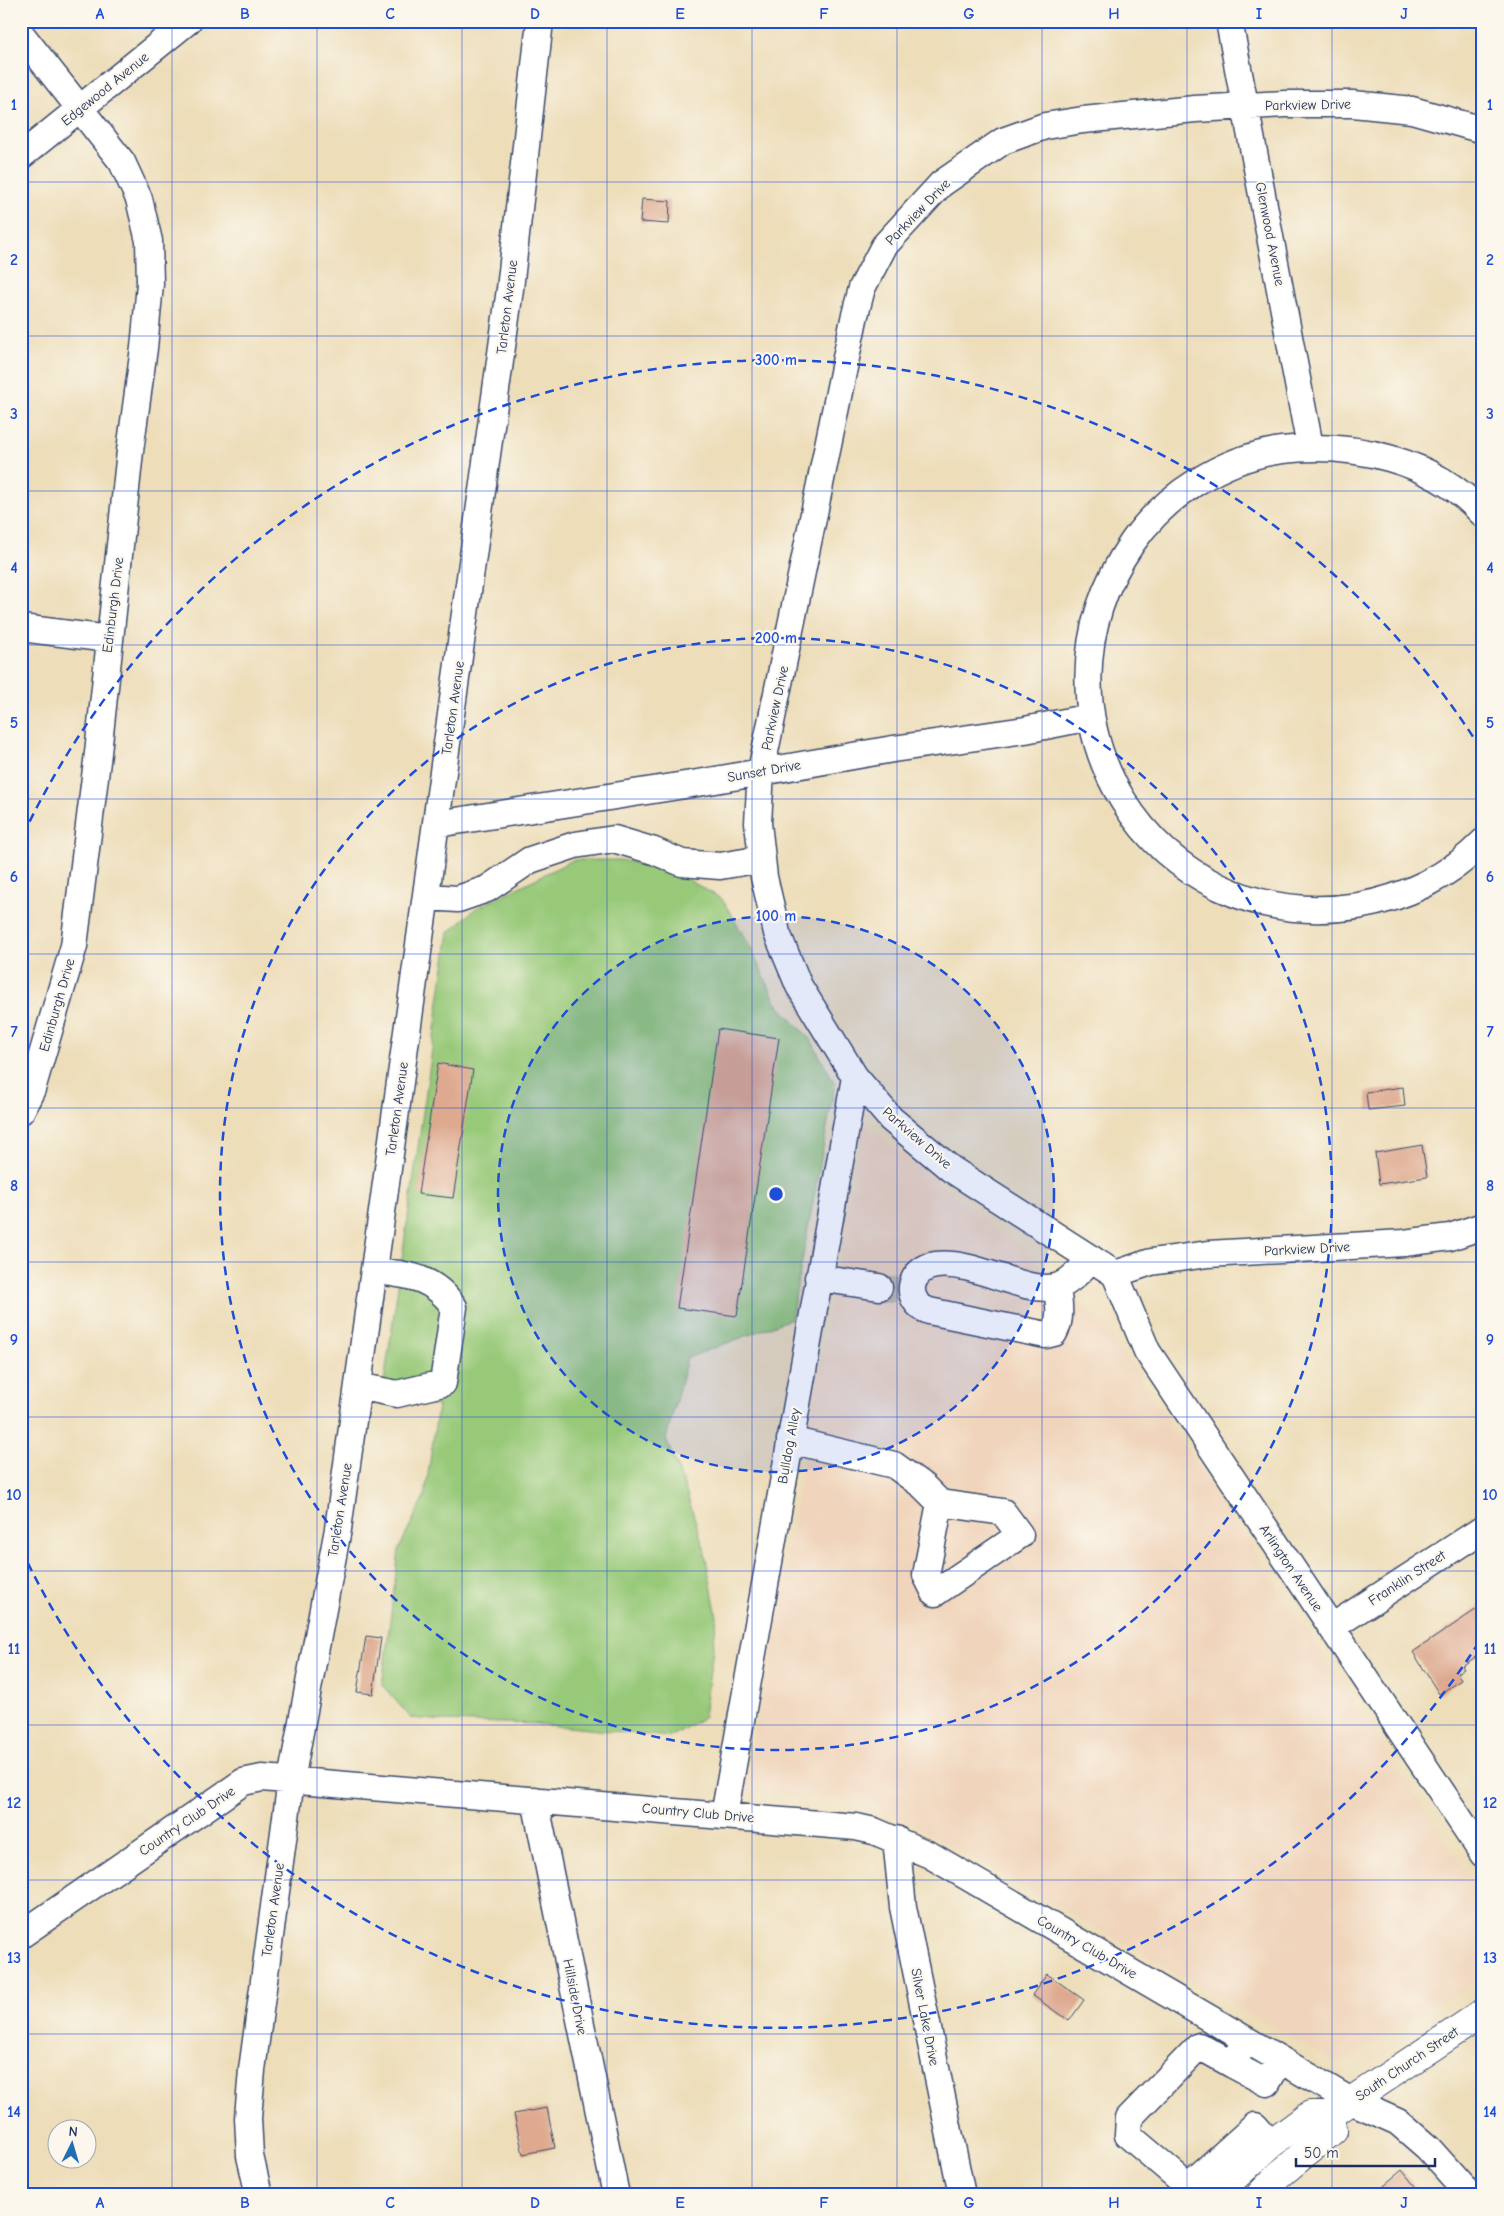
<svg xmlns="http://www.w3.org/2000/svg" width="1504" height="2216" viewBox="0 0 1504 2216" font-family="'Comic Neue',sans-serif">
  <style>
    .built { fill: #f0d5bc }
    .pitch { fill: #98c979; stroke: #5a7c6c }
    .building { fill: #dea98f }
    .lines { fill: none; stroke-linecap: round; stroke-linejoin: round }
    .minor-tunnel { stroke: #c3baa7; stroke-width: 26; stroke-dasharray: 26 13; stroke-linecap: butt }
    .minor-casing { stroke: #3a496c; stroke-width: 29 }
    .major-casing { stroke: #3a496c; stroke-width: 30 }
    .minor { stroke: #fff; stroke-width: 26 }
    .major { stroke: #fff; stroke-width: 28 }
    .grid { fill: none; stroke: #1d4ed8; stroke-width: 1; stroke-opacity: 0.55 }
    .ring { fill: none; stroke: #1d4ed8; stroke-width: 2.5; stroke-dasharray: 9 6 }
    .labels { text-anchor: middle; dominant-baseline: central; stroke-width: 4.5; stroke-linejoin: round; paint-order: stroke }
    .street-label { font-size: 14px; fill: #1b2f5e; stroke: #fbf7ec }
    .centre { fill: #1d4ed8; stroke: #fbf7ec; stroke-width: 2.5 }
    .ring-label { font-size: 15px; text-anchor: middle; font-weight: bold; fill: #1d4ed8; stroke: #fbf7ec; stroke-width: 4.5; stroke-linejoin: round; paint-order: stroke }
    .neatline { fill: none; stroke: #1d4ed8; stroke-width: 2 }
    .grid-label { font-size: 16px; text-anchor: middle; font-weight: bold; fill: #1d4ed8 }
  </style>
  <rect width="100%" height="100%" fill="#fbf7ec"/>
  <filter id="ink" filterUnits="userSpaceOnUse"><feTurbulence type="fractalNoise" baseFrequency=".02" numOctaves="2"/><feDisplacementMap in="SourceGraphic" scale="10" xChannelSelector="R" yChannelSelector="G"/><feConvolveMatrix kernelMatrix="1 2 1 2 8 2 1 2 1" color-interpolation-filters="sRGB"/></filter>
  <filter id="wash" filterUnits="userSpaceOnUse"><feTurbulence type="fractalNoise" baseFrequency=".0096" numOctaves="4" result="noise"/><feDisplacementMap in="SourceGraphic" scale="20" xChannelSelector="R" yChannelSelector="G"/><feGaussianBlur stdDeviation="1.12" result="paint"/><feColorMatrix in="noise" values="0 0 0 0 0 0 0 0 0 0 0 0 0 0 0 0 0 1.4 0 .05"/><feComposite in="paint" operator="in"/></filter>
  <g filter="url(#wash)">
    <rect width="100%" height="100%" fill="#edddb9"/>
    <path class="built" d="M 863,1123 L 1028,1255 L 1103,1323 L 1483,1898 L 1483,1977 L 1338,2064 L 875,1803 L 745,1791 Z"/>
    <path class="pitch" d="M 573,860 L 621,860 L 678,874 L 722,899 L 749,945 L 777,1004 L 811,1040 L 835,1084 L 791,1319 L 687,1358 L 666,1439 L 684,1485 L 704,1548 L 717,1617 L 704,1717 L 670,1737 L 537,1724 L 444,1721 L 411,1718 L 382,1685 L 399,1549 L 425,1495 L 438,1406 L 382,1397 L 449,932 L 475,909 Z"/>
    <g id="blocks">
      <path class="building" d="M 642,199 L 670,201 L 669,224 L 640,222 Z
        M 718,1029 L 779,1038 L 737,1316 L 677,1308 Z
        M 438,1063 L 473,1070 L 453,1198 L 418,1194 Z
        M 1403,1087 L 1405,1106 L 1368,1110 L 1366,1092 Z
        M 1422,1145 L 1427,1177 L 1379,1184 L 1375,1153 Z
        M 1483,1605 L 1483,1652 L 1462,1666 L 1464,1669 L 1457,1673 L 1461,1680 L 1439,1694 L 1413,1652 Z
        M 366,1636 L 381,1638 L 373,1694 L 357,1692 Z
        M 1047,1974 L 1084,2000 L 1069,2021 L 1032,1995 Z
        M 547,2108 L 555,2148 L 523,2154 L 514,2114 Z
        M 1402,2170 L 1422,2195 L 1372,2195 Z"/>
    </g>
  </g>
  <g filter="url(#ink)">
    <use href="#blocks" fill-opacity="0" stroke="#3a496c" stroke-width="1"/>
    <g class="lines">
      <path class="minor-tunnel" d="M 879,1287 L 898,1290"/>
      <defs>
        <path id="minor" d="M 1229,21 L 1310,447
          M 21,34 L 122,162 L 139,199 L 149,241 L 150,284 L 144,348 L 130,451 L 98,753 L 74,946 L 32,1089 L 21,1111
          M 1483,130 L 1412,110 L 1353,104 L 1285,104 L 1195,109 L 1083,120 L 1045,126 L 1003,141 L 941,184 L 884,246 L 862,288 L 854,319 L 761,771 L 758,823 L 764,877 L 777,933 L 799,986 L 855,1077 L 891,1119 L 951,1169 L 1115,1274 L 1151,1262 L 1208,1254 L 1404,1243 L 1450,1237 L 1483,1226
          M 21,156 L 188,21
          M 1483,514 C 1433,459 1352,442 1282,450 C 1223,458 1165,495 1132,543 C 1014,714 1151,938 1358,906 C 1405,898 1450,876 1483,842
          M 21,628 L 109,639
          M 437,824 L 704,782 L 893,749 L 1025,730 L 1090,717
          M 427,897 L 458,899 L 487,889 L 530,860 L 575,845 L 614,839 L 654,851 L 682,863 L 720,866 L 762,859
          M 1115,1274 L 1147,1351 L 1483,1854
          M 818,1278 L 879,1287
          M 1057,1287 C 1059,1303 1062,1319 1054,1333 L 1046,1335 L 929,1311 C 902,1301 909,1268 936,1265 C 975,1260 1024,1294 1056,1287 C 1069,1284 1082,1268 1092,1259
          M 358,1386 L 397,1394 L 443,1383 L 454,1307 C 433,1276 408,1275 374,1271
          M 790,1440 L 894,1465 L 923,1486 L 940,1503 L 1003,1512 L 1020,1535 L 935,1593 L 926,1575 L 940,1503
          M 1332,1627 L 1483,1529
          M 535,1800 L 616,2195
          M 724,1816 L 855,1077
          M 896,1839 L 903,1907 L 962,2195
          M 21,1935 L 243,1782 L 262,1778 L 856,1827 L 874,1831 L 930,1855 L 1351,2101 L 1398,2122 L 1428,2148 L 1470,2195
          M 1240,2050 L 1233,2065 L 1267,2083 L 1280,2060
          M 1233,2065 L 1199,2046 L 1129,2118 L 1128,2135 L 1188,2186 L 1255,2126 L 1271,2144
          M 259,2195 L 250,2156 L 248,2118 L 252,2070 L 291,1780 L 338,1529 L 510,289 L 540,21"/>
        <path id="major" d="M 1215,2195 L 1271,2144 L 1310,2115 L 1330,2115 L 1483,2013
          M 1260,2195 L 1279,2175 L 1333,2130 L 1330,2115"/>
      </defs>
      <use href="#minor" class="minor-casing"/>
      <use href="#major" class="major-casing"/>
      <use href="#minor" class="minor"/>
      <use href="#major" class="major"/>
    </g>
  </g>
  <path class="grid" d="M 172,21 L 172,2195M 317,21 L 317,2195M 462,21 L 462,2195M 607,21 L 607,2195M 752,21 L 752,2195M 897,21 L 897,2195M 1042,21 L 1042,2195M 1187,21 L 1187,2195M 1332,21 L 1332,2195M 21,182 L 1483,182M 21,336 L 1483,336M 21,491 L 1483,491M 21,645 L 1483,645M 21,799 L 1483,799M 21,954 L 1483,954M 21,1108 L 1483,1108M 21,1262 L 1483,1262M 21,1417 L 1483,1417M 21,1571 L 1483,1571M 21,1725 L 1483,1725M 21,1880 L 1483,1880M 21,2034 L 1483,2034"/>
  <circle cx="776" cy="1194" r="278" fill="#1d4ed8" fill-opacity=".12"/>
  <g class="ring">
    <circle cx="776" cy="1194" r="278"/>
    <circle cx="776" cy="1194" r="556"/>
    <path d="M1479 1642A834 834 0 0 1 23 1553M23 835A834 834 0 0 1 1479 746"/>
  </g>
  <g class="labels">
    <g class="street-label">
      <text transform="translate(105 89) rotate(-39)">Edgewood Avenue</text>
      <text transform="translate(1308 105) rotate(-1)">Parkview Drive</text>
      <text transform="translate(918 212) rotate(-46)">Parkview Drive</text>
      <text transform="translate(1270 234) rotate(79)">Glenwood Avenue</text>
      <text transform="translate(507 307) rotate(-83)">Tarleton Avenue</text>
      <text transform="translate(113 605) rotate(-83)">Edinburgh Drive</text>
      <text transform="translate(453 708) rotate(-82)">Tarleton Avenue</text>
      <text transform="translate(775 708) rotate(-78)">Parkview Drive</text>
      <text transform="translate(764 771) rotate(-10)">Sunset Drive</text>
      <text transform="translate(57 1005) rotate(-74)">Edinburgh Drive</text>
      <text transform="translate(397 1109) rotate(-82)">Tarleton Avenue</text>
      <text transform="translate(917 1138) rotate(41)">Parkview Drive</text>
      <text transform="translate(1307 1249) rotate(-3)">Parkview Drive</text>
      <text transform="translate(789 1446) rotate(-80)">Bulldog Alley</text>
      <text transform="translate(340 1510) rotate(-81)">Tarleton Avenue</text>
      <text transform="translate(1291 1568) rotate(56)">Arlington Avenue</text>
      <text transform="translate(1407 1578) rotate(-33)">Franklin Street</text>
      <text transform="translate(698 1813) rotate(5)">Country Club Drive</text>
      <text transform="translate(187 1821) rotate(-34)">Country Club Drive</text>
      <text transform="translate(273 1910) rotate(-82)">Tarleton Avenue</text>
      <text transform="translate(1087 1947) rotate(30)">Country Club Drive</text>
      <text transform="translate(575 1997) rotate(79)">Hillside Drive</text>
      <text transform="translate(925 2017) rotate(79)">Silver Lake Drive</text>
      <text transform="translate(1407 2064) rotate(-34)">South Church Street</text>
    </g>
  </g>
  <circle cx="776" cy="1194" r="8" class="centre"/>
  <g class="ring-label">
    <text x="776" y="365">300 m</text>
    <text x="776" y="643">200 m</text>
    <text x="776" y="921">100 m</text>
  </g>
  <rect width="1504" height="2216" fill="none" stroke="#fbf7ec" stroke-width="55"/>
  <g transform="translate(72 2144) rotate(5)"><circle r="24" fill="#fbf7ec" stroke="#a1a7b3"/>
  <path d="M0-4L9 19L0 12L-9 19Z" fill="#1f6fb2"/>
  <text y="-8" font-size="14" font-weight="bold" text-anchor="middle" fill="#1b2f5e">N</text>
  </g>
  <path d="M1296 2158v8h139v-8" fill="none" stroke="#1b2f5e" stroke-width="2.5"/>
  <text x="1304" y="2158" font-size="15" fill="#1b2f5e" stroke="#fbf7ec" stroke-width="4" paint-order="stroke">50 m</text>
  <rect x="28" y="28" width="1448" height="2160" class="neatline"/>
  <g class="grid-label">
    <text x="100" y="19">A</text>
    <text x="245" y="19">B</text>
    <text x="390" y="19">C</text>
    <text x="535" y="19">D</text>
    <text x="680" y="19">E</text>
    <text x="824" y="19">F</text>
    <text x="969" y="19">G</text>
    <text x="1114" y="19">H</text>
    <text x="1259" y="19">I</text>
    <text x="1404" y="19">J</text>
    <text x="14" y="110">1</text>
    <text x="1490" y="110">1</text>
    <text x="14" y="265">2</text>
    <text x="1490" y="265">2</text>
    <text x="14" y="419">3</text>
    <text x="1490" y="419">3</text>
    <text x="14" y="573">4</text>
    <text x="1490" y="573">4</text>
    <text x="14" y="728">5</text>
    <text x="1490" y="728">5</text>
    <text x="14" y="882">6</text>
    <text x="1490" y="882">6</text>
    <text x="14" y="1037">7</text>
    <text x="1490" y="1037">7</text>
    <text x="14" y="1191">8</text>
    <text x="1490" y="1191">8</text>
    <text x="14" y="1345">9</text>
    <text x="1490" y="1345">9</text>
    <text x="14" y="1500">10</text>
    <text x="1490" y="1500">10</text>
    <text x="14" y="1654">11</text>
    <text x="1490" y="1654">11</text>
    <text x="14" y="1808">12</text>
    <text x="1490" y="1808">12</text>
    <text x="14" y="1963">13</text>
    <text x="1490" y="1963">13</text>
    <text x="14" y="2117">14</text>
    <text x="1490" y="2117">14</text>
    <text x="100" y="2208">A</text>
    <text x="245" y="2208">B</text>
    <text x="390" y="2208">C</text>
    <text x="535" y="2208">D</text>
    <text x="680" y="2208">E</text>
    <text x="824" y="2208">F</text>
    <text x="969" y="2208">G</text>
    <text x="1114" y="2208">H</text>
    <text x="1259" y="2208">I</text>
    <text x="1404" y="2208">J</text>
  </g>
</svg>
